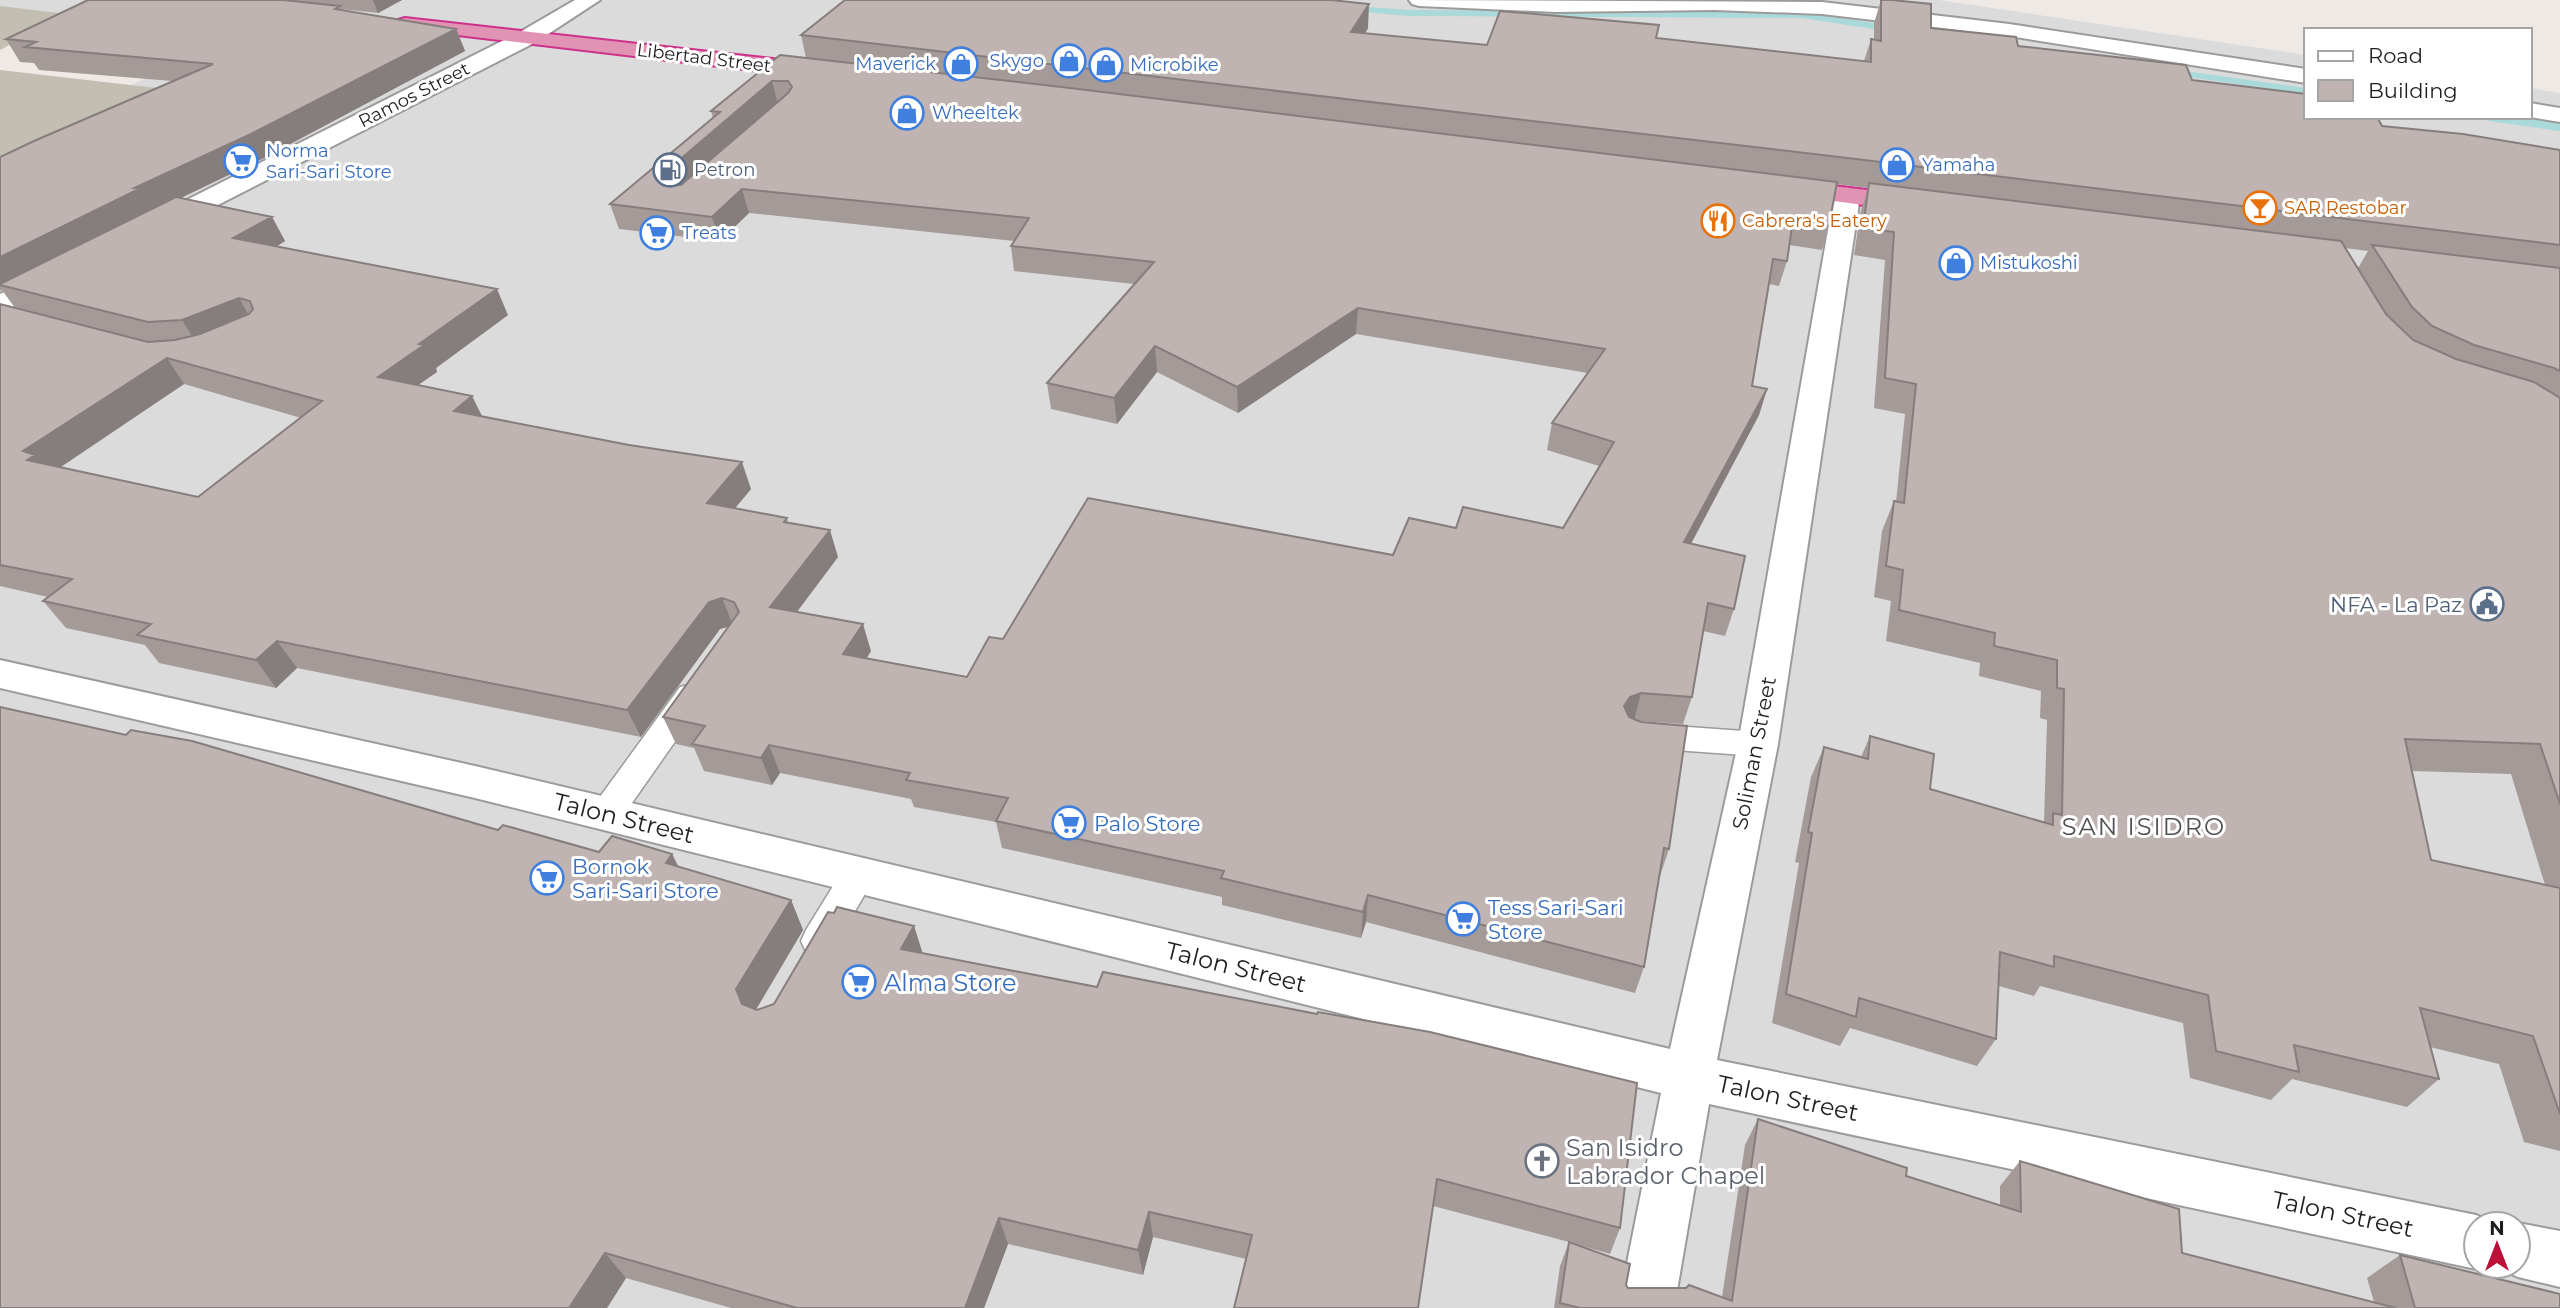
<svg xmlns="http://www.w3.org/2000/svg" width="2560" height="1308" viewBox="0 0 2560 1308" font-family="Montserrat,sans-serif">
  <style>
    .residential { fill: #dcdbdc; fill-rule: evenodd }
    .construction { fill: #c2beb1 }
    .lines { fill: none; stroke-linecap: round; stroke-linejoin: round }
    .stream { fill: #a9d9d8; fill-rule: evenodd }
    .lane-casing { stroke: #9b9b9b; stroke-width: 3 }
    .street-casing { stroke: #9b9b9b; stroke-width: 4 }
    .highway-casing { stroke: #cc328b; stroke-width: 4 }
    .lane { fill: #fff; fill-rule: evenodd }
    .street { fill: #fff; fill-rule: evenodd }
    .highway { fill: #e093b3; fill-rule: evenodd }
    .wall { fill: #a49b99; fill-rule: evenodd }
    .shaded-wall { fill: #867e7d }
    .building { fill: #bfb4b2; stroke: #867e7d; stroke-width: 2; fill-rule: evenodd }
    .labels { text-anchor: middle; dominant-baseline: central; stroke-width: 6; stroke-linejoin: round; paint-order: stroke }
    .far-street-label { font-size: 18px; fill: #1e1e1e; stroke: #fff }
    .far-shop-label { font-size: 18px; fill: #366cbe; stroke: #fff; text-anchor: start }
    .far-service-label { font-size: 18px; fill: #4e5e75; stroke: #fff; text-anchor: start }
    .far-food-label { font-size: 18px; fill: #c56008; stroke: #fff; text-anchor: start }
    .service-label { font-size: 21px; fill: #4e5e75; stroke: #fff; text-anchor: end }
    .street-label { font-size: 21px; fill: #1e1e1e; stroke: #fff }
    .shop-label { font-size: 21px; fill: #366cbe; stroke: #fff; text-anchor: start }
    .near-street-label { font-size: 24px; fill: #1e1e1e; stroke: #fff }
    .quarter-label { font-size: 24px; letter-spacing: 2px; fill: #515151; stroke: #fff }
    .near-shop-label { font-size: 24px; fill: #366cbe; stroke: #fff; text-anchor: start }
    .near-worship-label { font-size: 24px; fill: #5b616d; stroke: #fff; text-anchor: start }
  </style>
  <rect width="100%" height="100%" fill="#eee9e5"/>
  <path class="residential" d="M 0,0 L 1939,0 L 2306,55 L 2306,117 L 2530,117 L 2530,88 L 2560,93 L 2560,1308 L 0,1308 L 0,145 L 214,47 L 0,28 ZM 2476,1224 L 2518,1224 L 2518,1266 L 2476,1266 Z"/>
  <path class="construction" d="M 0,6 L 67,14 L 0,50 Z
    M 0,70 L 174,90 L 0,169 Z"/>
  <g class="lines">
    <path class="stream" d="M 1342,5 L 1409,10 L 1802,12 L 1899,27 L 1904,30 L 1899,33 L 1802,18 L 1409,16 L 1338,10 L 1338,6 Z
      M 2164,68 L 2306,88 L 2306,94 L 2160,73 L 2160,69 Z
      M 2483,117 L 2516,117 L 2560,123 L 2560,131 L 2489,121 Z"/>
    <defs>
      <path id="lane" d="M 691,684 L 702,687 L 706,695 L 702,703 L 618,823 L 606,827 L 594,823 L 589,814 L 594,805 L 680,687 Z
        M 1646,724 L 1758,732 L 1769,736 L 1774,744 L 1769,752 L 1758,756 L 1646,748 L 1635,744 L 1630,736 L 1635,728 Z
        M 858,861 L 870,865 L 875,875 L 870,885 L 832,952 L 819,956 L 806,952 L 801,941 L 806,930 L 846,865 Z"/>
      <path id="street" d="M 575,0 L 600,0 L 536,42 L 167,231 L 158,233 L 149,231 L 145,225 L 149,219 L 520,32 Z
        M 1409,0 L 1822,2 L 2009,24 L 2306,69 L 2306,83 L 2009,36 L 1822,14 L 1715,10 L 1556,12 L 1419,6 L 1412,4 Z
        M 2530,103 L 2560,108 L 2560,122 L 2530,117 Z
        M 1847,188 L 1856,191 L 1860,196 L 1778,744 L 1717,1060 L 2476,1215 L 2496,1224 L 2476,1224 L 2476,1266 L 2484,1266 L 2476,1269 L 1709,1104 L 1674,1308 L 1618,1308 L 1661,1093 L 475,798 L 0,688 L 0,660 L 475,766 L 1670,1049 L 1738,744 L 1834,196 L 1838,191 Z
        M 57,268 L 67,270 L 71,276 L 67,282 L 0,314 L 0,294 Z
        M 2518,1223 L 2560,1231 L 2560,1287 L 2518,1277 L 2499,1269 L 2497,1266 L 2518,1266 L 2518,1224 L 2515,1224 Z"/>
      <path id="highway" d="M 405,18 L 818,64 L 826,66 L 829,71 L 826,76 L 818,78 L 398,28 L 394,24 L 398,20 Z
        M 1784,180 L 1916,196 L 1925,198 L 1929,204 L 1925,210 L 1916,212 L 1775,193 L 1771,188 L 1775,183 Z"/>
    </defs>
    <use href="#lane" class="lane-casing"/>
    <use href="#street" class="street-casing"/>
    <use href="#highway" class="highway-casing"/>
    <use href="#lane" class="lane"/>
    <use href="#street" class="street"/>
    <use href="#highway" class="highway"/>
  </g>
  <path class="wall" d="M 88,0 L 402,0 L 378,13 L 341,9 L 342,10 L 456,29 L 465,51 L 264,158 L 181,198 L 272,217 L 285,241 L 276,247 L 508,315 L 436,368 L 437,372 L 418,385 L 472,396 L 481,416 L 751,489 L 735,508 L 787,518 L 788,523 L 838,557 L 797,612 L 871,651 L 867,658 L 967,677 L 1003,639 L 1393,555 L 1456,528 L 1563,528 L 1599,466 L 1547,450 L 1552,423 L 1588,373 L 1356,334 L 1238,413 L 1157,372 L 1117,424 L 1051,409 L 1047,383 L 1134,284 L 1014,271 L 1011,246 L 1014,241 L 749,213 L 720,241 L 619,229 L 610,204 L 713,118 L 711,111 L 806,58 L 801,35 L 1368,28 L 1365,34 L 1487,45 L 1656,38 L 1864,61 L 1871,39 L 1874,40 L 1874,23 L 1881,0 L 1931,28 L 2192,80 L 2382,126 L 2560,150 L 2560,1151 L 2524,1142 L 2499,1064 L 2430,1047 L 2439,1079 L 2407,1107 L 2292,1079 L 2271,1100 L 2190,1078 L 2183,1023 L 2040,986 L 2034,996 L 1999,986 L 1996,1039 L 1977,1066 L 1850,1028 L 1840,1046 L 1772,1023 L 1799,863 L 1795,862 L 1811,777 L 1824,747 L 1861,757 L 1870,736 L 1930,789 L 2044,822 L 2047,720 L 2040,718 L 2041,691 L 1979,676 L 1980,663 L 1886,641 L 1891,601 L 1874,597 L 1882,531 L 1894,501 L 1896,502 L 1905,414 L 1874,408 L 1885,260 L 1854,255 L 1861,210 L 1868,188 L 1836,184 L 1829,226 L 1822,250 L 1789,245 L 1787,261 L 1779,286 L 1769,284 L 1752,386 L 1767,389 L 1759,415 L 1691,544 L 1734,609 L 1725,636 L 1703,631 L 1692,697 L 1683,724 L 1638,721 L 1669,849 L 1660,876 L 1659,876 L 1644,967 L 1635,993 L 1366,922 L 1361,938 L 1222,905 L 1222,897 L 1002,848 L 996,822 L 914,807 L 911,799 L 780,773 L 772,785 L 704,771 L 694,748 L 676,744 L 663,717 L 728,627 L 720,629 L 641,737 L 297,668 L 276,688 L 159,663 L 145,645 L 66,628 L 43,601 L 48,597 L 0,586 L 0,304 L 15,308 L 2,290 L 0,291 L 0,157 L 172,81 L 39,70 L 34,63 L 20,62 L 6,39 ZM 2345,248 L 2368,251 L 2358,268 ZM 184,384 L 301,418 L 198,497 L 61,467 ZM 2412,771 L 2511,774 L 2545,885 L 2431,860 Z
    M 498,830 L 599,852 L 672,854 L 678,866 L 791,900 L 803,930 L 756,1009 L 757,1010 L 774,1004 L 834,913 L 914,926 L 923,954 L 1620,1228 L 1610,1254 L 1572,1243 L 1628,1288 L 1722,1297 L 1745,1145 L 1758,1119 L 1906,1176 L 2000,1205 L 2000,1186 L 2020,1161 L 2182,1253 L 2374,1302 L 2367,1278 L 2400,1255 L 2560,1308 L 1554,1308 L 1560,1266 L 1569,1242 L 1433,1206 L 1246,1259 L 1153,1237 L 1143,1275 L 1008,1244 L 984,1308 L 731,1308 L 626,1278 L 607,1308 L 0,1308 Z"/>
  <path class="shaded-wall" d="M 373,0 L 402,0 L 378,13 Z
    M 1369,4 L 1368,28 L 1350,57 L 1351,32 Z
    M 456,29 L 465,51 L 264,158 L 0,285 L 0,257 L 134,188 Z
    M 772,81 L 778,104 L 671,198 L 659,180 L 663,174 Z
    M 742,189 L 749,213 L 720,241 L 712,217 Z
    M 272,217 L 285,241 L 248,264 L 233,238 Z
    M 497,289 L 508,315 L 436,368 L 437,372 L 392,403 L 378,377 L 419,344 Z
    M 239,298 L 254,324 L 198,346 L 182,320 Z
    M 1358,308 L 1356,334 L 1238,413 L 1237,387 Z
    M 1155,346 L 1157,372 L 1117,424 L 1114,398 Z
    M 167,358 L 184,384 L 50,474 L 27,460 L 23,451 Z
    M 1767,389 L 1759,415 L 1677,570 L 1684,542 Z
    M 472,396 L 485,422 L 454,411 Z
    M 742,462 L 751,489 L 717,530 L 707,503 Z
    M 830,530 L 838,557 L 780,634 L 770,607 Z
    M 722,598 L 733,625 L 720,629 L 641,737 L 627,710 L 709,602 Z
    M 863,624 L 871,651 L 851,681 L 843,654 Z
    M 277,641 L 297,668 L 276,688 L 256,660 Z
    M 1641,693 L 1634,721 L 1623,725 L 1624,706 L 1630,697 Z
    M 769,745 L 780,773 L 772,785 L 761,758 Z
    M 672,854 L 687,884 L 666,863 Z
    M 1368,895 L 1366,922 L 1361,938 L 1363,912 Z
    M 791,900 L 803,930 L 751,1018 L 742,1004 L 736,989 Z
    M 914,926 L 923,955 L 901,949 Z
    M 1149,1212 L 1153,1237 L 1143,1275 L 1138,1250 Z
    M 999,1218 L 1008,1244 L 984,1308 L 965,1308 Z
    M 605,1253 L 626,1278 L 607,1308 L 569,1308 Z"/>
  <path class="building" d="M 88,0 L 283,0 L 340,6 L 335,9 L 456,29 L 251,134 L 134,188 L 139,189 L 0,257 L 0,157 L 34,141 L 213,64 L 25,47 L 36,42 L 6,39 Z
    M 845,0 L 1331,0 L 1369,4 L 1351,32 L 1487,45 L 1500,11 L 1659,25 L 1656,38 L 1871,62 L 1871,39 L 1881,41 L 1881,0 L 1892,0 L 1931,4 L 1931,28 L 2016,37 L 2018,46 L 2186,65 L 2192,80 L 2306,94 L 2306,117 L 2377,117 L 2382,126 L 2463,134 L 2560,150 L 2560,245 L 1856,159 L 801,35 Z
    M 780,55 L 1070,88 L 1837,182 L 1829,226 L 1793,220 L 1787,261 L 1773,259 L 1752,386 L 1767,389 L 1684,542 L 1745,556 L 1734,609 L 1708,603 L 1692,697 L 1641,693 L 1630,697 L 1624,706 L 1629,717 L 1641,722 L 1687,726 L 1669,849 L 1664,848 L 1644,967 L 1368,895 L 1363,912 L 1221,878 L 1224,871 L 996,821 L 1008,798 L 906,780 L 910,773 L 769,745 L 761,758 L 692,744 L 705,726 L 663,717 L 739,612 L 734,602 L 722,598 L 709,602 L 627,710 L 277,641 L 256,660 L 137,635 L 151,624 L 43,601 L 72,579 L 0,565 L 0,304 L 148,342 L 175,340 L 200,334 L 249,314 L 253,309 L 250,301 L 239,298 L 182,320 L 148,322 L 0,285 L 0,284 L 176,197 L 272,217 L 233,238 L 497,289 L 419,344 L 424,345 L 378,377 L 472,396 L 454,411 L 629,445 L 742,462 L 707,503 L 787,518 L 784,522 L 830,530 L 770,607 L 863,624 L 843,654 L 967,677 L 989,637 L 1003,639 L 1088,498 L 1393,555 L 1409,518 L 1456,528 L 1463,507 L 1563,528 L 1614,442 L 1552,423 L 1605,349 L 1358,308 L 1237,387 L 1155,346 L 1114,398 L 1047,383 L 1154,262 L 1011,246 L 1029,218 L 742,189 L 712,217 L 610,204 L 720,112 L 711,111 ZM 772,81 L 788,81 L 792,87 L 788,93 L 681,185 L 663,185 L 659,180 L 663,174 ZM 167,358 L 322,401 L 198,497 L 27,460 L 35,455 L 23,451 Z
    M 1869,183 L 2341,241 L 2386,314 L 2413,340 L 2456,359 L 2534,382 L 2560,398 L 2560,804 L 2540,744 L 2405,739 L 2431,860 L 2560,888 L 2560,1114 L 2533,1036 L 2420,1008 L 2439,1079 L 2294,1045 L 2299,1072 L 2216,1051 L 2208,995 L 2054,956 L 2054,967 L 2000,952 L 1996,1039 L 1859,998 L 1856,1017 L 1786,994 L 1812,833 L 1808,832 L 1824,747 L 1868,759 L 1870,736 L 1934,754 L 1930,789 L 2053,825 L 2053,813 L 2062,815 L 2064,689 L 2057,688 L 2057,660 L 1994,646 L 1995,633 L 1899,610 L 1903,570 L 1886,566 L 1894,501 L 1904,503 L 1916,384 L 1885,378 L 1894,232 L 1863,228 Z
    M 2372,245 L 2560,268 L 2560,371 L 2554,368 L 2474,345 L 2432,326 L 2412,307 Z
    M 0,707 L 126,735 L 131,730 L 192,741 L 498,830 L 503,825 L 599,852 L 612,836 L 672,854 L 666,863 L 791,900 L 736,989 L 742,1004 L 757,1010 L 774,1004 L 828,912 L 834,913 L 837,907 L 914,926 L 901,949 L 1097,987 L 1103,972 L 1317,1014 L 1318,1012 L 1430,1032 L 1637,1083 L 1620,1228 L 1437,1179 L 1418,1308 L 1234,1308 L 1252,1235 L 1149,1212 L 1138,1250 L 999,1218 L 965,1308 L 797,1308 L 605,1253 L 569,1308 L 0,1308 Z
    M 1758,1119 L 1907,1168 L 1906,1176 L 2021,1212 L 2020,1161 L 2179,1209 L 2182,1253 L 2396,1308 L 1580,1308 L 1560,1303 L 1569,1242 L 1630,1264 L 1626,1285 L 1628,1288 L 1686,1288 L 1689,1285 L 1732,1301 Z
    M 2400,1255 L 2560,1294 L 2560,1308 L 2415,1308 Z"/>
  <defs>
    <symbol id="shop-ring" viewBox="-11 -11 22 22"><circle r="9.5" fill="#fff" stroke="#3f7fe0" stroke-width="1.5"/><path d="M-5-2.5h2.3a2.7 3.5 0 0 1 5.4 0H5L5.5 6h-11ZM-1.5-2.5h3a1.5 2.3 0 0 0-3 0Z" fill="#3f7fe0"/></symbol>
    <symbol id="supermarket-ring" viewBox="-11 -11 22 22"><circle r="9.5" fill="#fff" stroke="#3f7fe0" stroke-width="1.5"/><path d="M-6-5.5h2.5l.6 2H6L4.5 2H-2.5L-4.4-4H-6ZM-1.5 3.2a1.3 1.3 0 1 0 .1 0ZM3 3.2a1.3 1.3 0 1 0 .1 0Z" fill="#3f7fe0"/></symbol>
    <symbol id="fuel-ring" viewBox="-11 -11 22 22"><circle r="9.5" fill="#fff" stroke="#5c6f8a" stroke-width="1.5"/><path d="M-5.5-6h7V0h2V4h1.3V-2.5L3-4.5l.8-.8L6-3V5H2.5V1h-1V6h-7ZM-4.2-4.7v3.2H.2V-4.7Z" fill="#5c6f8a"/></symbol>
    <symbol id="bar-ring" viewBox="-11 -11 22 22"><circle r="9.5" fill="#fff" stroke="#e8710a" stroke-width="1.5"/><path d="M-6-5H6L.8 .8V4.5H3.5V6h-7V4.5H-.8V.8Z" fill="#e8710a"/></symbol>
    <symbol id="restaurant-ring" viewBox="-11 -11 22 22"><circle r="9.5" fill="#fff" stroke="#e8710a" stroke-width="1.5"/><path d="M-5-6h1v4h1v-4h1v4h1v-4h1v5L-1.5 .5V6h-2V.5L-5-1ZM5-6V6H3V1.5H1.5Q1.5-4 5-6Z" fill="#e8710a"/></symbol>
    <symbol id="civic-ring" viewBox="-11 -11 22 22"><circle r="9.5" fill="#fff" stroke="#5c6f8a" stroke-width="1.5"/><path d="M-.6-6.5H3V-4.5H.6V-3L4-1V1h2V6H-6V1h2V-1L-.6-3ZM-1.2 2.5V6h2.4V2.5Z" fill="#5c6f8a"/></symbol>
    <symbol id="church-ring" viewBox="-11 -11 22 22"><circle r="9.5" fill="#fff" stroke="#6b7280" stroke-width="1.5"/><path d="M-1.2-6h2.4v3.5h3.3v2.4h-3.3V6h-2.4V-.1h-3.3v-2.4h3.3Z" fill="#6b7280"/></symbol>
  </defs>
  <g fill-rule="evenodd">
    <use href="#shop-ring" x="1050" y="42" width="38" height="38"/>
    <use href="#shop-ring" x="942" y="45" width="38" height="38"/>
    <use href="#shop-ring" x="1087" y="46" width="38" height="38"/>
    <use href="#shop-ring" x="888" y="94" width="38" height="38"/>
    <use href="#supermarket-ring" x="222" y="142" width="38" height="38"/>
    <use href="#shop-ring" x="1878" y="146" width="38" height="38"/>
    <use href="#fuel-ring" x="651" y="151" width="38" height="38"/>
    <use href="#bar-ring" x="2241" y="189" width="38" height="38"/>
    <use href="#restaurant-ring" x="1699" y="202" width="38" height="38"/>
    <use href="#supermarket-ring" x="638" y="214" width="38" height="38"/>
    <use href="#shop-ring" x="1937" y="244" width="38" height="38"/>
    <use href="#civic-ring" x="2468" y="585" width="38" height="38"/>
    <use href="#supermarket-ring" x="1050" y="804" width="38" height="38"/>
    <use href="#supermarket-ring" x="528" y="859" width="38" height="38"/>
    <use href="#supermarket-ring" x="1444" y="900" width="38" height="38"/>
    <use href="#supermarket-ring" x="840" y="963" width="38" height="38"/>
    <use href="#church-ring" x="1523" y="1142" width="38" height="38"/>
  </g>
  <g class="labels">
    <g class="far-street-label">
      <text transform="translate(704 58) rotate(7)">Libertad Street</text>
      <text transform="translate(414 95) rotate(-27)">Ramos Street</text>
    </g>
    <g class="far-shop-label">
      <text x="1044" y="61" text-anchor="end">Skygo</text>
      <text x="936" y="64" text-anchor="end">Maverick</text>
      <text x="1130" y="65">Microbike</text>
      <text x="932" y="113">Wheeltek</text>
      <text x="266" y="151">Norma<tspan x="266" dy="21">Sari-Sari Store</tspan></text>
      <text x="1922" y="165">Yamaha</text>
      <text x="682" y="233">Treats</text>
      <text x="1980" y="263">Mistukoshi</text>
    </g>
    <g class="far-service-label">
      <text x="694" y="170">Petron</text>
    </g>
    <g class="far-food-label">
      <text x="2284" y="208">SAR Restobar</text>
      <text x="1742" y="221">Cabrera's Eatery</text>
    </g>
    <g class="service-label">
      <text x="2462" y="604">NFA - La Paz</text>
    </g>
    <g class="street-label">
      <text transform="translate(1754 753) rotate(-79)">Soliman Street</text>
    </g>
    <g class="shop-label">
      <text x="1094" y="823">Palo Store</text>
      <text x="572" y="866">Bornok<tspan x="572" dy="24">Sari-Sari Store</tspan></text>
      <text x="1488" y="907">Tess Sari-Sari<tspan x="1488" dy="24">Store</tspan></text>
    </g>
    <g class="near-street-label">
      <text transform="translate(624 818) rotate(14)">Talon Street</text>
      <text transform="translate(1236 967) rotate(14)">Talon Street</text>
      <text transform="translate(1788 1098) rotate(12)">Talon Street</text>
      <text transform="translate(2343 1214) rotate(12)">Talon Street</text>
    </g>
    <g class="quarter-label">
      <text x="2144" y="826">SAN ISIDRO</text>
    </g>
    <g class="near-shop-label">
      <text x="884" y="982">Alma Store</text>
    </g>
    <g class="near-worship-label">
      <text x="1566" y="1147">San Isidro<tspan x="1566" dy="28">Labrador Chapel</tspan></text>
    </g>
  </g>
  <rect x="2304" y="28" width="228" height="91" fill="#ffffff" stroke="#a5a5a5" stroke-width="2"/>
  <rect x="2318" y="51" width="35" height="10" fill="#ffffff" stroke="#a5a5a5" stroke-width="2"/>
  <text x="2368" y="63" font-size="21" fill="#1e1e1e">Road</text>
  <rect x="2318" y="80" width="35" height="21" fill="#bfb4b2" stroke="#a5a5a5" stroke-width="2"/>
  <text x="2368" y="98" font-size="21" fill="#1e1e1e">Building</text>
  <g transform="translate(2497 1245)"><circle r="33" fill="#ffffff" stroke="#a5a5a5" stroke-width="2"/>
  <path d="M0-5L12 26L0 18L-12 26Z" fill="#bc1038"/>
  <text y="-10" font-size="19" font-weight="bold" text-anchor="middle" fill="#1e1e1e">N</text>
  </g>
</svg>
